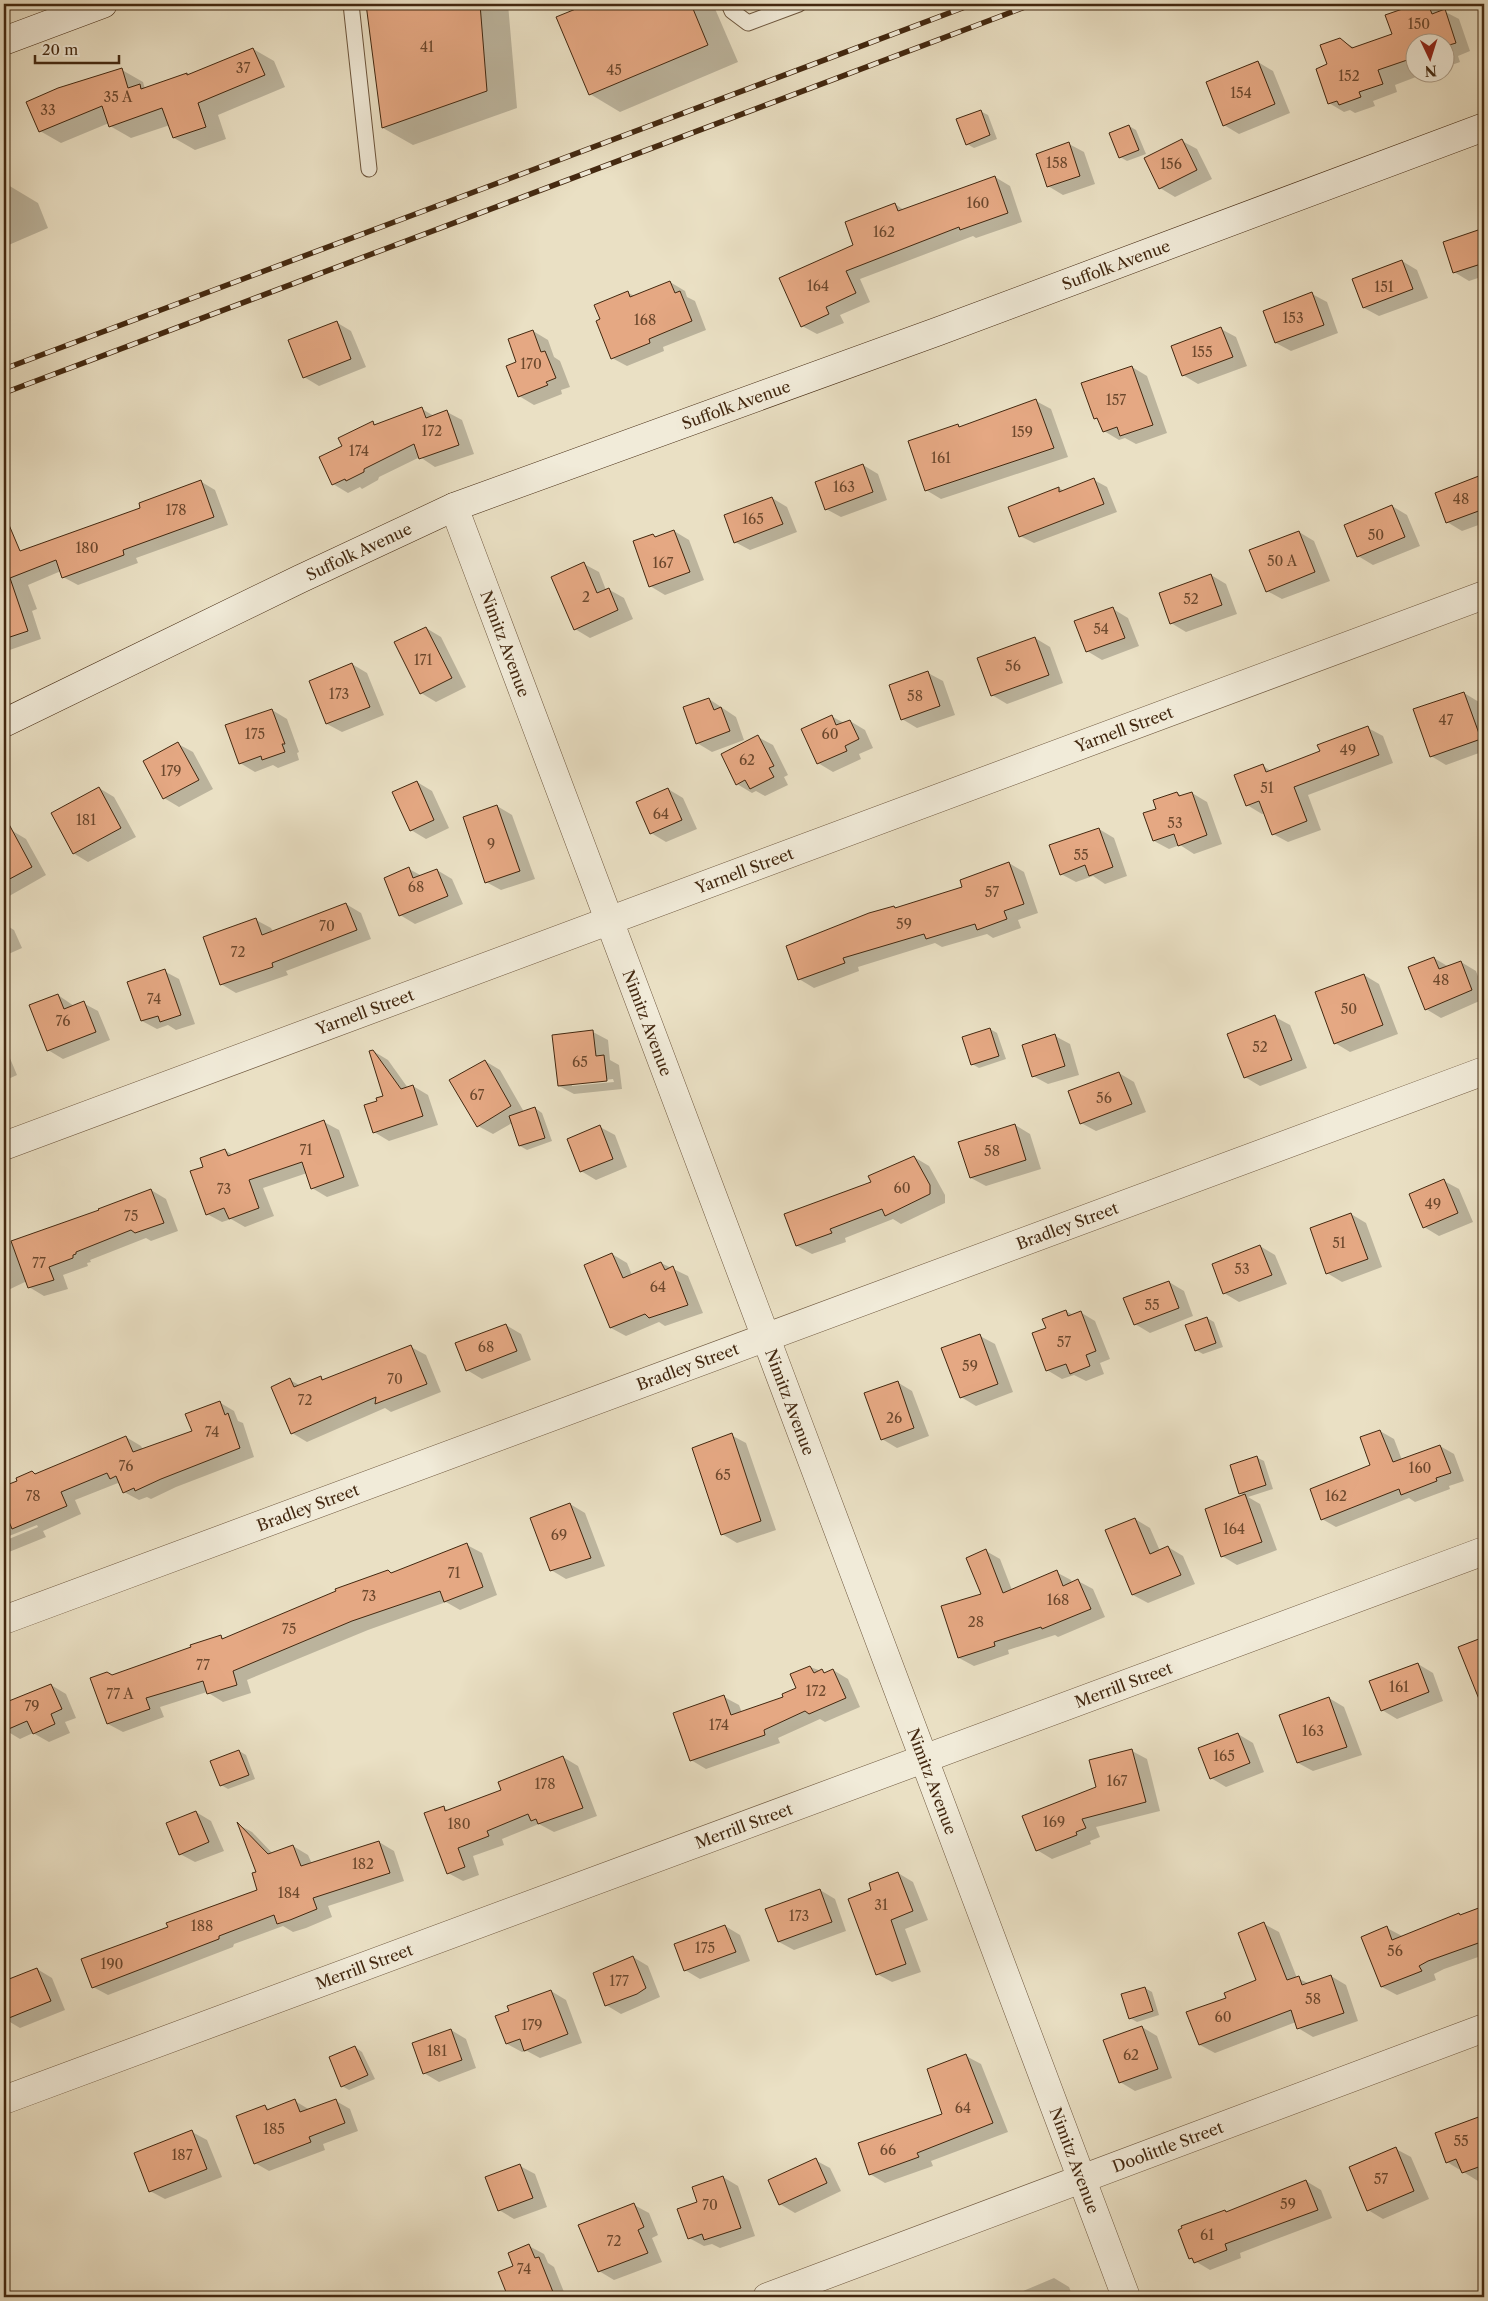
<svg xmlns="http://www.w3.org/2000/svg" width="1488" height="2301" viewBox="0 0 1488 2301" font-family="'Libre Caslon Text',serif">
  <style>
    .shadow { fill: #0003; fill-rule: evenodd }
    .building { fill: #e5a883; stroke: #432810 }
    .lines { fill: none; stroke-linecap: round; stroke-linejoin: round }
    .lane-casing { stroke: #6d563d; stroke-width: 17 }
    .street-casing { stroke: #6d563d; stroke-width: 29 }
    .secondary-casing { stroke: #432810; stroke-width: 29 }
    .lane { stroke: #f1ebd9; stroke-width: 15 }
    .street { stroke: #f1ebd9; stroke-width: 28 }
    .secondary { stroke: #f1ebd9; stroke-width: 28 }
    .rail-casing { stroke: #432810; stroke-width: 5.5 }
    .rail { stroke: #f1ebd9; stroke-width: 4; stroke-dasharray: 11; stroke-linecap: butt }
    .labels { text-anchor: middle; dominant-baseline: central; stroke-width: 5; stroke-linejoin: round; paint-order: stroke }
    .number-label { font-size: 14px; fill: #6c482d }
    .street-label { font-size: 16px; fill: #432810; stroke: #f1ebd9 }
  </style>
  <rect width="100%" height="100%" fill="#eae0c4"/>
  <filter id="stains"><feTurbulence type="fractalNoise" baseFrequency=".004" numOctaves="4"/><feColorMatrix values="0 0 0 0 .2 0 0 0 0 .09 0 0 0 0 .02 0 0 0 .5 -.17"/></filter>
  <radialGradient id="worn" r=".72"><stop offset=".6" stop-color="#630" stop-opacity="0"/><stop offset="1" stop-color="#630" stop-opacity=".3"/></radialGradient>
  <path class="shadow" d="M 367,4 L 508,4 L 517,108 L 413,145 L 383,128 Z
    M 578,4 L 713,4 L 738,62 L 620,112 L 590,94 Z
    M 1421,4 L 1430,4 L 1459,19 L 1470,51 L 1458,56 L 1460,62 L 1446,67 L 1446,42 L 1416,42 L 1416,72 L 1429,72 L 1395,85 L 1397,92 L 1373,101 L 1375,106 L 1355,113 L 1350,110 L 1344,112 L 1329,103 L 1328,65 L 1340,40 L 1355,48 L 1394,35 L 1387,16 Z
    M 253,49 L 274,61 L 285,87 L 218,115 L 226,139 L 195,150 L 174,138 L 170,125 L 131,138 L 110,126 L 109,123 L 61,143 L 40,131 L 122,70 L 143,82 L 145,89 L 187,75 L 189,76 Z
    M 1258,62 L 1273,71 L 1290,113 L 1239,134 L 1224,125 Z
    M 980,111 L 988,115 L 997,139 L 974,148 L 967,144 Z
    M 1129,126 L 1136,130 L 1146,154 L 1127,161 L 1120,157 Z
    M 1182,141 L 1197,149 L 1212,179 L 1175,197 L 1160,188 L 1146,158 Z
    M 1069,144 L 1084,152 L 1095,184 L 1063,195 L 1048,186 Z
    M 995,177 L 1010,186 L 1022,222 L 976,238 L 973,236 L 860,279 L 870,302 L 840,315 L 844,323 L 817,334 L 802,326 L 855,246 L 895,204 L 904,210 Z
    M 8,185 L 38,203 L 48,228 L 4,247 L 4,187 Z
    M 1484,230 L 1484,276 L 1469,281 L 1454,272 L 1444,243 Z
    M 1402,261 L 1417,270 L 1428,298 L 1379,316 L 1364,308 Z
    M 670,282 L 685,291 L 687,297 L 695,301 L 706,330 L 663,347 L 664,351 L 627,366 L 612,358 L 628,293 L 635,296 Z
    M 1312,294 L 1327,302 L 1338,333 L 1291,351 L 1276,343 Z
    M 336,322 L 351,331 L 366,367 L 319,386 L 304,377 Z
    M 1221,329 L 1236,337 L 1247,366 L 1198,384 L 1183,375 Z
    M 533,331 L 548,340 L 554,357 L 560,361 L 570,387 L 561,390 L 562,394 L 534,405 L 519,396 L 518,363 Z
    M 1132,367 L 1147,376 L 1167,433 L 1136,444 L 1125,438 L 1119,440 L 1104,431 L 1100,421 L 1095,418 Z
    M 1036,401 L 1051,409 L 1068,457 L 941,499 L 926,490 L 958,426 L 961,427 Z
    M 422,409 L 434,416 L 447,412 L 462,420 L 474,454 L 435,467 L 420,457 L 379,477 L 378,480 L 362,489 L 360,487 L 348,493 L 333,484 L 320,458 L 344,447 L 373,423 L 377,425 Z
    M 863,465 L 878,474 L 887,500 L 841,517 L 826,509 Z
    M 1484,476 L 1484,523 L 1462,531 L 1447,522 Z
    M 1094,480 L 1107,487 L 1117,512 L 1034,543 L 1020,536 L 1059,488 L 1064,491 Z
    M 200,481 L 215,490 L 228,525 L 136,558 L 138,563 L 78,585 L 63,577 L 61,571 L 28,585 L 37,609 L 32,611 L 41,639 L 4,652 L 4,572 L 7,571 L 4,559 L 142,508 Z
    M 772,498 L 787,507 L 797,532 L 750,550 L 735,542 Z
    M 1392,506 L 1407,515 L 1420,546 L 1373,565 L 1358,556 Z
    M 674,531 L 689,540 L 704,580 L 665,595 L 650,586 L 653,535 L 657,538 Z
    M 1299,532 L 1314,541 L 1330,581 L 1282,599 L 1267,591 Z
    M 584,564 L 599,572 L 606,590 L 608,589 L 624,598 L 633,619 L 590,638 L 575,629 Z
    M 1211,575 L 1226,584 L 1237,614 L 1186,632 L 1171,623 Z
    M 1113,609 L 1128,618 L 1139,646 L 1102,660 L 1087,651 Z
    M 426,628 L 441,637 L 466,687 L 436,702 L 421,693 Z
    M 1035,638 L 1050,647 L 1063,683 L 1007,704 L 992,695 Z
    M 352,664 L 367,673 L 384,715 L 342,732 L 327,724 L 310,682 Z
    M 928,673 L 943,681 L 955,715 L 917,728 L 902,719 Z
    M 1464,693 L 1479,702 L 1484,716 L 1484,765 L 1479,753 L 1446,765 L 1431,756 Z
    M 709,699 L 736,717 L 744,740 L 712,752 L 697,743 Z
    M 272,710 L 287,719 L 299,752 L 297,753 L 299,760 L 278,768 L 273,765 L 255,772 L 240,763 Z
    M 831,716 L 844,723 L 850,721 L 865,730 L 873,748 L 859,754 L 861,759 L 833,772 L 818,763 Z
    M 1368,728 L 1383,736 L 1393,763 L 1308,795 L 1321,830 L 1288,842 L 1273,834 L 1265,813 L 1262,814 L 1247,805 L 1263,766 L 1271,771 L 1321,752 Z
    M 758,737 L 773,745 L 788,775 L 784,777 L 788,785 L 765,796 L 756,791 L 752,793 L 737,784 Z
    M 178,744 L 193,752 L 213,789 L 179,807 L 164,798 L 145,762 Z
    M 417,782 L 432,791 L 449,828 L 426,839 L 411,830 Z
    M 99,788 L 114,797 L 136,837 L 88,862 L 73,853 Z
    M 668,789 L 683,798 L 697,829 L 666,842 L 651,833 Z
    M 1177,793 L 1182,796 L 1192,793 L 1207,802 L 1222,844 L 1194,854 L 1180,845 L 1169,849 L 1154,841 L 1145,814 L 1158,809 Z
    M 497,806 L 512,815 L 535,879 L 501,890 L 486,882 Z
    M 1099,829 L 1114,838 L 1127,876 L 1105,884 L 1093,876 L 1076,882 L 1061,874 Z
    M 11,830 L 26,839 L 46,875 L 4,899 L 4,835 Z
    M 1009,863 L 1024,872 L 1038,913 L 1018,920 L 1021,928 L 993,938 L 987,934 L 942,947 L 935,943 L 858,967 L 859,971 L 814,988 L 799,979 L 894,907 L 897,908 L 964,888 Z
    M 409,869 L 422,876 L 437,870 L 452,879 L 463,904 L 415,924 L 400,915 Z
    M 346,904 L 361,913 L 371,939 L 286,971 L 288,975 L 236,993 L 221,984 L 256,920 L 271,928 L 273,932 Z
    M 4,924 L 14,930 L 22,948 L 4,956 Z
    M 1434,958 L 1449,967 L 1461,962 L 1476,971 L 1484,993 L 1484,999 L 1441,1018 L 1426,1009 Z
    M 164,971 L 179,979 L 195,1024 L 176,1030 L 168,1025 L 157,1029 L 142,1021 Z
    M 1364,975 L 1379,984 L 1398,1034 L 1350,1052 L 1335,1043 Z
    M 58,995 L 74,1006 L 83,1003 L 98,1011 L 110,1040 L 63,1059 L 48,1050 Z
    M 1275,1017 L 1290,1025 L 1307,1068 L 1260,1086 L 1245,1077 Z
    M 990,1029 L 997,1033 L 1006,1059 L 979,1068 L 972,1064 Z
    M 593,1032 L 608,1040 L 610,1060 L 619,1065 L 622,1089 L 574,1094 L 559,1086 L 554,1036 ZM 613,1079 L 614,1082 L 572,1086 L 572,1084 Z
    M 1055,1036 L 1070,1044 L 1079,1075 L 1048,1084 L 1033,1076 Z
    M 4,1044 L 17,1075 L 4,1081 Z
    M 373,1051 L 388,1060 L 408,1088 L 413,1086 L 428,1095 L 438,1125 L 389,1141 L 374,1132 L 379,1102 L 384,1097 Z
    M 485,1061 L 500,1070 L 524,1112 L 535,1108 L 542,1113 L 552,1141 L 527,1150 L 520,1146 L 512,1123 L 493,1134 L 478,1126 Z
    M 1119,1073 L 1134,1082 L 1146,1112 L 1096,1131 L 1081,1123 Z
    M 324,1122 L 339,1130 L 359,1186 L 327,1197 L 312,1188 L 307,1173 L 263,1188 L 274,1216 L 245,1227 L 231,1219 L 222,1222 L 207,1214 L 204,1167 L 225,1150 L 233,1155 Z
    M 1015,1125 L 1030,1134 L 1041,1169 L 986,1186 L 971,1178 Z
    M 600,1127 L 615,1135 L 627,1167 L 596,1180 L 581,1171 Z
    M 914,1157 L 929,1166 L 945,1195 L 945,1203 L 901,1224 L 893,1219 L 845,1238 L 846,1242 L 812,1254 L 797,1246 L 786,1215 L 872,1183 Z
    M 1444,1181 L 1459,1189 L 1473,1222 L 1439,1236 L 1424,1227 Z
    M 151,1190 L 166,1199 L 178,1231 L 151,1241 L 146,1238 L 90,1260 L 91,1262 L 87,1263 L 88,1266 L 63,1275 L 68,1289 L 44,1296 L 29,1287 L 27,1281 L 4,1292 L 4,1245 L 100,1211 Z
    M 1351,1214 L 1366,1223 L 1382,1267 L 1342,1282 L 1327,1273 Z
    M 1260,1246 L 1275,1255 L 1287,1284 L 1239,1302 L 1224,1293 Z
    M 612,1254 L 627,1263 L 632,1275 L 661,1263 L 688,1276 L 703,1313 L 665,1326 L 659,1322 L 626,1336 L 611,1328 L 586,1265 Z
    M 1169,1282 L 1184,1291 L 1193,1316 L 1150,1333 L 1135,1324 Z
    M 1066,1311 L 1073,1315 L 1080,1312 L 1095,1321 L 1110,1359 L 1100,1363 L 1104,1374 L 1086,1381 L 1074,1375 L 1062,1379 L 1047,1370 L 1047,1329 Z
    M 1207,1318 L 1214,1322 L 1223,1347 L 1203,1354 L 1196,1350 Z
    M 506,1325 L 521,1334 L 531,1360 L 482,1379 L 467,1370 Z
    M 980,1336 L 995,1344 L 1013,1392 L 976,1406 L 961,1397 Z
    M 411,1347 L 426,1355 L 441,1392 L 391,1412 L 385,1408 L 307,1442 L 292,1433 L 290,1380 L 301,1386 L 321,1378 L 325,1380 Z
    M 897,1382 L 912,1391 L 929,1436 L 897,1448 L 882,1439 Z
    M 219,1402 L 234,1411 L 238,1421 L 243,1423 L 254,1457 L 176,1487 L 151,1499 L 147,1497 L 139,1500 L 124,1492 L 118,1483 L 75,1500 L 81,1514 L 43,1531 L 46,1537 L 4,1554 L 4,1541 L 38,1527 L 37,1525 L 4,1538 L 4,1488 L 32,1472 L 37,1475 L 126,1437 L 141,1446 L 143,1450 L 194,1432 Z
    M 1380,1431 L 1394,1439 L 1402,1460 L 1440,1446 L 1454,1454 L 1464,1481 L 1449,1486 L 1450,1489 L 1415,1502 L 1409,1498 L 1336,1527 L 1322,1519 L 1371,1466 Z
    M 731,1435 L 746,1443 L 776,1530 L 737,1543 L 722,1534 Z
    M 1256,1457 L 1264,1461 L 1273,1489 L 1248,1497 L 1260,1504 L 1277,1550 L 1237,1565 L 1222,1556 L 1209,1522 L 1244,1495 L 1240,1493 Z
    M 570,1504 L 585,1513 L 605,1566 L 566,1579 L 551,1570 Z
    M 1135,1519 L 1150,1528 L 1160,1551 L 1168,1547 L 1183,1556 L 1195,1584 L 1148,1603 L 1133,1595 L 1107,1531 Z
    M 467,1545 L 482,1553 L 497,1595 L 460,1610 L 446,1602 L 368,1630 L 247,1680 L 251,1693 L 223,1702 L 207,1692 L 160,1707 L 164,1717 L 123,1732 L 108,1724 L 92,1679 L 112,1676 L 221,1637 L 225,1639 L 388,1571 L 393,1574 Z
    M 986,1551 L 1000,1559 L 1012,1590 L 1056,1572 L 1071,1580 L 1072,1583 L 1078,1581 L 1093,1589 L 1105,1617 L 1058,1637 L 1055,1635 L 1008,1650 L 1009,1654 L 974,1666 L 959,1658 L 983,1595 Z
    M 1418,1664 L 1433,1673 L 1443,1701 L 1397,1719 L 1382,1710 Z
    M 810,1667 L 827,1673 L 833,1670 L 848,1679 L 860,1707 L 825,1722 L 820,1719 L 778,1738 L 780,1743 L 706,1769 L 691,1760 L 724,1697 L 739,1705 L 742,1713 L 784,1698 L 797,1689 Z
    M 51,1685 L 66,1694 L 76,1718 L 65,1722 L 70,1733 L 49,1742 L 33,1733 L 20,1739 L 5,1730 L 4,1705 Z
    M 1329,1698 L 1344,1707 L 1362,1755 L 1313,1771 L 1298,1763 Z
    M 1238,1734 L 1253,1743 L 1264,1772 L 1226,1787 L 1211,1778 Z
    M 239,1751 L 246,1755 L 255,1779 L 228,1789 L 221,1785 Z
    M 1132,1751 L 1147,1759 L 1160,1811 L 1096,1827 L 1100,1837 L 1090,1841 L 1091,1844 L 1052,1859 L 1037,1850 Z
    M 563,1757 L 578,1766 L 597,1816 L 554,1832 L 539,1824 L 502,1839 L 504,1845 L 473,1856 L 479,1875 L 463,1881 L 448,1873 L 443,1807 L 449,1811 L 502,1790 Z
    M 196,1812 L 211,1821 L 224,1851 L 195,1862 L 180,1854 Z
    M 239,1825 L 252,1832 L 273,1854 L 293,1846 L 308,1855 L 312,1864 L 379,1842 L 394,1851 L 404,1881 L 328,1906 L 332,1917 L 306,1928 L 293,1932 L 283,1926 L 234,1944 L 233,1947 L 108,1995 L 93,1987 L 169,1928 L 258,1890 L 257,1872 Z
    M 898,1873 L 913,1882 L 928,1920 L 905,1929 L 921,1972 L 892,1982 L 877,1974 L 873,1891 Z
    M 820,1890 L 835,1899 L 846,1931 L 794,1950 L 779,1942 Z
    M 1484,1907 L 1484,1955 L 1444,1969 L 1434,1974 L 1436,1980 L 1397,1995 L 1382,1987 L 1363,1937 L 1387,1928 L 1402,1936 Z
    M 1264,1924 L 1279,1932 L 1297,1978 L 1310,1984 L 1331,1976 L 1346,1985 L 1358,2021 L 1313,2037 L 1298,2028 L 1296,2022 L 1215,2053 L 1200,2045 L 1227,1999 L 1258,1981 Z
    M 725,1926 L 740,1935 L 750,1961 L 700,1979 L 685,1970 Z
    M 633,1957 L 648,1966 L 660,1997 L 621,2014 L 606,2005 Z
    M 37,1969 L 52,1978 L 65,2010 L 20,2028 L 10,2022 L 4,2024 L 4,1982 Z
    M 1145,1988 L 1152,1992 L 1159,2015 L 1137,2022 L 1130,2018 Z
    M 551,1991 L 566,2000 L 582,2043 L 540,2058 L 527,2051 L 522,2052 L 507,2044 L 511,2011 Z
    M 1142,2027 L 1157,2036 L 1172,2078 L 1135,2091 L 1120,2082 Z
    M 451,2030 L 466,2039 L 476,2068 L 439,2082 L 424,2073 Z
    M 355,2047 L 362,2052 L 375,2079 L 349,2090 L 342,2086 Z
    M 966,2056 L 981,2064 L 1008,2132 L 931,2161 L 933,2166 L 885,2183 L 870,2174 L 943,2115 L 935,2093 Z
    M 295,2101 L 310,2110 L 336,2101 L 350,2109 L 358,2131 L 323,2144 L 325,2150 L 269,2171 L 255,2163 L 265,2106 L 270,2110 Z
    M 1484,2117 L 1484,2179 L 1478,2181 L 1447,2162 L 1437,2134 Z
    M 192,2132 L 207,2140 L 222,2177 L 165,2199 L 150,2191 Z
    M 1396,2149 L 1411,2157 L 1429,2199 L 1383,2219 L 1368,2210 Z
    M 815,2160 L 830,2168 L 841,2191 L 795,2213 L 780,2204 Z
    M 520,2166 L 535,2174 L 547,2207 L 514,2219 L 499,2210 Z
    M 723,2177 L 738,2186 L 755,2236 L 720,2248 L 712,2244 L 704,2246 L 689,2238 L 698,2202 Z
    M 1306,2181 L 1321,2190 L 1332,2218 L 1240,2253 L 1241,2258 L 1210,2270 L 1190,2258 L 1225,2211 L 1228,2213 Z
    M 634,2205 L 649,2213 L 658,2235 L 652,2238 L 662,2262 L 614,2280 L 599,2271 Z
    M 529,2246 L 544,2254 L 548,2263 L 554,2267 L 566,2297 L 509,2297 L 499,2272 L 515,2267 Z
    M 1054,2278 L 1069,2287 L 1073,2297 L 1009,2297 Z
    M 450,2292 L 459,2297 L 434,2297 Z"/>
  <path class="building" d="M 366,4 L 480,4 L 487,91 L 382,128 Z
    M 588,4 L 691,4 L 708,45 L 589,95 L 556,17 Z
    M 1417,4 L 1428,4 L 1432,14 L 1445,9 L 1456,43 L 1446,46 L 1446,42 L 1416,42 L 1416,57 L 1378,70 L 1383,84 L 1359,92 L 1361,97 L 1339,105 L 1337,101 L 1328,104 L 1316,69 L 1327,64 L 1320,45 L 1340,38 L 1352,48 L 1392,34 L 1385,15 Z
    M 253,48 L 265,75 L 198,103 L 206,127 L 173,138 L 162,108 L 109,127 L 102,106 L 39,132 L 26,102 L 58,88 L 122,68 L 128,88 L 140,84 L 141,89 L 187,73 L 187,75 Z
    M 1258,61 L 1275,104 L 1223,126 L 1206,82 Z
    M 981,110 L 990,135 L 966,145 L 956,119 Z
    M 1129,125 L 1139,150 L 1119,158 L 1109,133 Z
    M 1182,139 L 1197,170 L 1159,189 L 1144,158 Z
    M 1069,142 L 1080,176 L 1047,187 L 1036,154 Z
    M 995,176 L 1008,213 L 960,230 L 959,227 L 846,271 L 856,293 L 826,307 L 829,314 L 801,327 L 779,278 L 853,245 L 845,222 L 895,203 L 898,211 Z
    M 1484,228 L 1484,263 L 1453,273 L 1443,242 Z
    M 1402,260 L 1413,289 L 1363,308 L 1352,279 Z
    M 670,281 L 675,293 L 680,291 L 692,321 L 649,339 L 650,343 L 611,359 L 596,321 L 600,319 L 594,305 L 628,291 L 630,297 Z
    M 1312,292 L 1324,325 L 1275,343 L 1263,311 Z
    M 337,321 L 351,359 L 303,378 L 288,340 Z
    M 1221,327 L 1233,357 L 1182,376 L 1171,346 Z
    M 533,330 L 541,352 L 545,351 L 556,378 L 546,382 L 548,385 L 518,397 L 506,366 L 516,362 L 508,339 Z
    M 1132,366 L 1153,425 L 1120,436 L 1117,427 L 1103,432 L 1097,418 L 1094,419 L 1081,383 Z
    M 1036,399 L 1054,448 L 925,491 L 908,441 L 958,424 L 959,427 Z
    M 422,407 L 426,418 L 447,410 L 459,445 L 419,459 L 414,444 L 364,469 L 364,472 L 346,481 L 345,479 L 332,485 L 319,457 L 342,446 L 338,438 L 373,421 L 374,425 Z
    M 863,464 L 873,492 L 825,510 L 815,482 Z
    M 1484,474 L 1484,509 L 1446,523 L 1435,493 Z
    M 1094,478 L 1104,504 L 1019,537 L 1008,507 L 1059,487 L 1059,492 Z
    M 201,480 L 214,517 L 123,550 L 124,555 L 62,578 L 56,560 L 10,578 L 28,631 L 4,639 L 4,513 L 20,551 L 140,508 L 139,503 Z
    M 772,497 L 783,524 L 734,543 L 724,515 Z
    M 1392,505 L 1405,537 L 1357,557 L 1344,525 Z
    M 674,530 L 690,572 L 649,587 L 633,541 L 653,534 L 655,537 Z
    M 1299,531 L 1315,572 L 1266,592 L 1249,550 Z
    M 584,562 L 597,593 L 609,588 L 618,610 L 574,630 L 551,577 Z
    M 1211,574 L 1222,605 L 1170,624 L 1159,593 Z
    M 1113,607 L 1125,638 L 1086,652 L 1074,621 Z
    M 426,627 L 452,678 L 420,694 L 394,642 Z
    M 1035,637 L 1049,675 L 991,696 L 977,658 Z
    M 352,663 L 370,707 L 326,724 L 309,681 Z
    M 928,671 L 940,706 L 901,720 L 889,685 Z
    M 1464,692 L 1481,739 L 1430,757 L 1413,709 Z
    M 709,698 L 714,710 L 721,707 L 730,731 L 696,744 L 683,707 Z
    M 272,709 L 285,744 L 282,744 L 285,752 L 262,760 L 261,756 L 239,764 L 225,725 Z
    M 832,715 L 836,725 L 850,720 L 859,739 L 845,746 L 847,751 L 817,764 L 801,729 Z
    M 1368,726 L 1379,755 L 1294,787 L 1307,821 L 1272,835 L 1259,801 L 1246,806 L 1234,775 L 1263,764 L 1266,772 L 1320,751 L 1317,745 Z
    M 758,735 L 774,766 L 769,768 L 774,777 L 750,789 L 745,780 L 736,785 L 721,754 Z
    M 178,742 L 199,780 L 163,799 L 143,761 Z
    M 417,781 L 434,820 L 410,831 L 392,792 Z
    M 99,787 L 121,828 L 73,854 L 51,813 Z
    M 668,788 L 682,820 L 650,834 L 636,802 Z
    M 1177,792 L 1179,796 L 1192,792 L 1207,835 L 1178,846 L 1174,834 L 1153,841 L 1143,813 L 1156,809 L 1153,800 Z
    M 497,805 L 520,871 L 485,883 L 463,817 Z
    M 4,815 L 32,867 L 4,882 Z
    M 1099,828 L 1113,867 L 1089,876 L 1085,865 L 1060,875 L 1049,845 Z
    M 1009,862 L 1024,904 L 1004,911 L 1007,919 L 977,930 L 975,924 L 926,939 L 924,934 L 843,958 L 845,963 L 798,980 L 786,946 L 869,913 L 894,906 L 895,908 L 962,887 L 960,880 Z
    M 409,867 L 413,878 L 437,869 L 448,896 L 399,916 L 384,878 Z
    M 346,903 L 357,930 L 272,963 L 273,967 L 220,985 L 203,937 L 256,918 L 262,935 Z
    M 1434,957 L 1439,969 L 1461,961 L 1472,990 L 1425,1010 L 1408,967 Z
    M 165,969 L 181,1015 L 160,1022 L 158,1016 L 141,1021 L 127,982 Z
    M 1364,974 L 1383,1025 L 1334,1044 L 1315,992 Z
    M 58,994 L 64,1009 L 84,1001 L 96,1032 L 47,1051 L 29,1005 Z
    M 1275,1015 L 1292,1060 L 1244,1078 L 1227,1034 Z
    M 990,1028 L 999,1056 L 971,1065 L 962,1037 Z
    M 593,1030 L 596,1056 L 604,1055 L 607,1081 L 558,1086 L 552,1035 Z
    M 1055,1034 L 1065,1066 L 1032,1077 L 1022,1045 Z
    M 373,1050 L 401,1089 L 413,1085 L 423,1116 L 373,1133 L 364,1105 L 377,1101 L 376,1098 L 383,1096 L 369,1051 Z
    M 485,1060 L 511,1106 L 477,1127 L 449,1080 Z
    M 1119,1072 L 1132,1104 L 1080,1124 L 1068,1091 Z
    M 535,1107 L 545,1138 L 519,1146 L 509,1116 Z
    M 324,1120 L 344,1177 L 311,1189 L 302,1162 L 249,1180 L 259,1208 L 229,1219 L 224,1208 L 206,1215 L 190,1171 L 203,1167 L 200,1158 L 225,1149 L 228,1156 Z
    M 1015,1124 L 1026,1160 L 970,1178 L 958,1142 Z
    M 600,1125 L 613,1159 L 580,1172 L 567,1139 Z
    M 914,1156 L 930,1185 L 930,1194 L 885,1216 L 882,1209 L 830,1229 L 832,1233 L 796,1246 L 784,1214 L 871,1182 L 868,1176 Z
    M 1444,1179 L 1458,1213 L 1423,1228 L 1409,1194 Z
    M 151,1189 L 164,1223 L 135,1233 L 131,1230 L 76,1252 L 76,1254 L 73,1255 L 73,1258 L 49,1267 L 54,1280 L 28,1288 L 11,1241 L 99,1210 L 98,1209 Z
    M 1351,1213 L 1368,1259 L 1326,1274 L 1310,1228 Z
    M 1260,1245 L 1272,1275 L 1223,1294 L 1212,1264 Z
    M 612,1253 L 623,1278 L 661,1262 L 665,1270 L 673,1266 L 688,1305 L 649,1318 L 645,1314 L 610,1328 L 584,1265 Z
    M 1169,1281 L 1179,1308 L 1134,1325 L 1123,1298 Z
    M 1066,1310 L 1068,1316 L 1081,1311 L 1096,1351 L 1086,1355 L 1090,1366 L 1070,1374 L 1066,1364 L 1046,1371 L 1032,1333 L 1046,1328 L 1042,1319 Z
    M 1207,1317 L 1216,1343 L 1195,1351 L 1185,1325 Z
    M 506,1324 L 517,1351 L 466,1371 L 455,1343 Z
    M 980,1334 L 998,1384 L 960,1398 L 941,1348 Z
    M 411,1345 L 427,1384 L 375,1404 L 376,1397 L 291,1434 L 271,1387 L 290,1378 L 294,1387 L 321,1376 L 322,1380 Z
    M 898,1381 L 914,1428 L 881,1440 L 864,1393 Z
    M 220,1401 L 225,1415 L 228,1413 L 240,1448 L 161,1479 L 135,1491 L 134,1488 L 123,1493 L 116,1476 L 110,1479 L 107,1473 L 61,1492 L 67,1506 L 12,1529 L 4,1509 L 4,1486 L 17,1481 L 16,1478 L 32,1471 L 35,1474 L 126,1436 L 133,1452 L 192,1431 L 185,1414 Z
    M 1380,1430 L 1393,1462 L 1440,1445 L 1451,1473 L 1436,1478 L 1437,1481 L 1401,1495 L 1399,1489 L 1321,1520 L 1310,1489 L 1370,1465 L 1360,1437 Z
    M 732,1433 L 761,1521 L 721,1535 L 692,1448 Z
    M 1257,1456 L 1266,1485 L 1239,1494 L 1230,1465 Z
    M 1245,1494 L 1262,1542 L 1221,1557 L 1205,1509 Z
    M 570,1503 L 591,1558 L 550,1571 L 530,1518 Z
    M 1135,1518 L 1150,1554 L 1168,1546 L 1181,1575 L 1132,1595 L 1105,1530 Z
    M 467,1543 L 483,1587 L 444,1602 L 440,1591 L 352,1621 L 233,1671 L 237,1685 L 207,1694 L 203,1681 L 146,1698 L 150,1709 L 107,1724 L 90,1678 L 107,1672 L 112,1675 L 191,1647 L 190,1645 L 221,1635 L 222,1639 L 336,1591 L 335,1589 L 388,1570 L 391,1573 Z
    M 986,1549 L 1003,1593 L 1057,1570 L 1063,1586 L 1078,1579 L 1091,1609 L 1042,1629 L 1041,1627 L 994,1642 L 995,1646 L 958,1658 L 941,1606 L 981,1594 L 966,1558 Z
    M 1484,1637 L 1484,1709 L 1483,1709 L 1458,1647 Z
    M 1418,1663 L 1429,1692 L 1381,1711 L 1369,1681 Z
    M 810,1666 L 814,1673 L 822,1669 L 824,1673 L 833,1669 L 846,1698 L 809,1714 L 805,1711 L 764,1730 L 765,1735 L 690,1761 L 673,1713 L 724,1695 L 731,1715 L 783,1697 L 782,1694 L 796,1688 L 790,1674 Z
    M 51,1684 L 62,1709 L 51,1714 L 55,1724 L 33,1734 L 27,1721 L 4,1731 L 4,1703 Z
    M 1329,1697 L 1347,1747 L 1297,1763 L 1279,1715 Z
    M 1238,1733 L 1250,1763 L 1210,1779 L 1198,1748 Z
    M 1132,1749 L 1146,1802 L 1082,1819 L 1086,1828 L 1076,1832 L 1077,1835 L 1036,1851 L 1022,1816 L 1096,1787 L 1089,1760 Z
    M 239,1750 L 249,1775 L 220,1786 L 210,1761 Z
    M 563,1756 L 583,1808 L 538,1824 L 536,1819 L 531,1821 L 528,1814 L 487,1831 L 489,1836 L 458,1848 L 465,1867 L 447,1874 L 424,1813 L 444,1806 L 445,1811 L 501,1790 L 498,1782 Z
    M 196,1811 L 209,1842 L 179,1855 L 166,1823 Z
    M 237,1822 L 268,1854 L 293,1845 L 301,1866 L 379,1841 L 390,1873 L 313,1898 L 317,1909 L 290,1920 L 277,1924 L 274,1915 L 219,1936 L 219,1939 L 92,1988 L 81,1959 L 168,1927 L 166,1923 L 257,1890 L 252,1873 L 256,1872 Z
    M 898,1872 L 913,1911 L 891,1920 L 906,1964 L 876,1975 L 848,1899 L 871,1890 L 869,1883 Z
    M 820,1889 L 832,1922 L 778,1942 L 765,1909 Z
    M 1484,1906 L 1484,1941 L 1428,1961 L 1419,1966 L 1422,1971 L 1381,1987 L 1361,1937 L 1387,1926 L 1392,1940 L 1459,1913 L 1460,1915 Z
    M 1264,1922 L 1287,1980 L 1299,1976 L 1302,1985 L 1331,1975 L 1344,2013 L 1297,2029 L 1291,2010 L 1199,2045 L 1186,2012 L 1226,1998 L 1224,1993 L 1256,1980 L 1238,1933 Z
    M 725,1925 L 736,1952 L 684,1971 L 674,1944 Z
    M 633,1956 L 646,1988 L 637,1994 L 605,2006 L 593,1973 Z
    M 37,1968 L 51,2001 L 4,2020 L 4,1981 Z
    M 1145,1987 L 1153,2011 L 1129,2019 L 1121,1994 Z
    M 551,1990 L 568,2034 L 524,2051 L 520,2039 L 506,2044 L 495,2016 L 509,2011 L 507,2006 Z
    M 1142,2026 L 1158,2069 L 1119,2083 L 1103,2040 Z
    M 451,2029 L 462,2060 L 423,2074 L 412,2043 Z
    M 355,2046 L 368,2075 L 341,2087 L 329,2057 Z
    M 966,2054 L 993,2123 L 917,2153 L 919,2157 L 869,2175 L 858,2143 L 942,2114 L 927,2069 Z
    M 295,2099 L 300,2112 L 336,2099 L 345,2123 L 309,2137 L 311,2142 L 254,2164 L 236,2116 L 265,2105 L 267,2110 Z
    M 1484,2115 L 1484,2165 L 1462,2173 L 1456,2159 L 1446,2163 L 1435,2133 Z
    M 192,2130 L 207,2169 L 149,2192 L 134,2153 Z
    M 1396,2147 L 1414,2191 L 1367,2211 L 1349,2167 Z
    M 816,2158 L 827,2183 L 779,2205 L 768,2180 Z
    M 520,2164 L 533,2198 L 498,2211 L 485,2177 Z
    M 723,2176 L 741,2228 L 704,2240 L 702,2234 L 688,2239 L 677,2209 L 697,2202 L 692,2187 Z
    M 1306,2180 L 1318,2210 L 1225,2244 L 1227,2250 L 1194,2263 L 1192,2258 L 1189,2259 L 1178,2230 L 1182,2228 L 1181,2226 L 1225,2210 L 1226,2212 Z
    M 634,2203 L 644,2227 L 638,2230 L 648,2253 L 598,2272 L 578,2225 Z
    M 529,2244 L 535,2258 L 539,2257 L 555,2297 L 508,2297 L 498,2272 L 513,2266 L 508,2253 Z"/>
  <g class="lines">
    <defs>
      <path id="lane" d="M 351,4 L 369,169
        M 729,4 L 732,11 L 748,23 L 799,4"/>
      <g id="street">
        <path id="s1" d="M 454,507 L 1126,2297"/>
        <path id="s2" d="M 4,1146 L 1484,595"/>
        <path id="s3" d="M 4,1620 L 1484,1071"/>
        <path id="s4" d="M 4,2100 L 1484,1551"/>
        <path id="s5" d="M 767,2297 L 1484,2028"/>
      </g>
      <g id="secondary">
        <path d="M 4,41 L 103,4"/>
        <path id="s6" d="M 4,723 L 300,579 L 454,507 L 939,331 L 1484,127"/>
      </g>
    </defs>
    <use href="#lane" class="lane-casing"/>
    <use href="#street" class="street-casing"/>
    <use href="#secondary" class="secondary-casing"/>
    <use href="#lane" class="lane"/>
    <use href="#street" class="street"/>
    <use href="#secondary" class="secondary"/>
    <defs>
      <path id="rail" d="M 4,369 L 973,4
        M 4,393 L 1033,4"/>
    </defs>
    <use href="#rail" class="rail-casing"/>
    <use href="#rail" class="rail"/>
  </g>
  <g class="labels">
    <g class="number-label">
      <text x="1419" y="24">150</text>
      <text x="427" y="47">41</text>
      <text x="243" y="68">37</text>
      <text x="614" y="70">45</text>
      <text x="1349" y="76">152</text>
      <text x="1241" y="93">154</text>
      <text x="118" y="97">35 A</text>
      <text x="48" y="110">33</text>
      <text x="1057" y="163">158</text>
      <text x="1171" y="164">156</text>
      <text x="978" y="203">160</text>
      <text x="884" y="232">162</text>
      <text x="818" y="286">164</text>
      <text x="1384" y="287">151</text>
      <text x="1293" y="318">153</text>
      <text x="645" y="320">168</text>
      <text x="1202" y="352">155</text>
      <text x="531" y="364">170</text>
      <text x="1116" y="400">157</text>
      <text x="432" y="431">172</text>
      <text x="1022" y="432">159</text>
      <text x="359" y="451">174</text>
      <text x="941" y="458">161</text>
      <text x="844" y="487">163</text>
      <text x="1461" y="499">48</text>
      <text x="176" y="510">178</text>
      <text x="753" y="519">165</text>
      <text x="1376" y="535">50</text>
      <text x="87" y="548">180</text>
      <text x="1282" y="561">50 A</text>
      <text x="663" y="563">167</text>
      <text x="586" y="597">2</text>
      <text x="1191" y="599">52</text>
      <text x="1101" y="629">54</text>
      <text x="423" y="660">171</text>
      <text x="1013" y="666">56</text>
      <text x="339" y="694">173</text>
      <text x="915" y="696">58</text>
      <text x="1446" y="720">47</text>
      <text x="255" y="734">175</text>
      <text x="830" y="734">60</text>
      <text x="1348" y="750">49</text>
      <text x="747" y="760">62</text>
      <text x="171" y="771">179</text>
      <text x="1267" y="788">51</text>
      <text x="661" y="814">64</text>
      <text x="86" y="820">181</text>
      <text x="1175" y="823">53</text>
      <text x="491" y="844">9</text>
      <text x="1081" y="855">55</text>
      <text x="416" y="887">68</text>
      <text x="992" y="892">57</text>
      <text x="904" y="924">59</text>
      <text x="327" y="926">70</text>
      <text x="238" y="952">72</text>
      <text x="1441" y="980">48</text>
      <text x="154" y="999">74</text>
      <text x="1349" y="1009">50</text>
      <text x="63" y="1021">76</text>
      <text x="1260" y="1047">52</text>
      <text x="580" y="1062">65</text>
      <text x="477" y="1095">67</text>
      <text x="1104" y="1098">56</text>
      <text x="306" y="1150">71</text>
      <text x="992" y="1151">58</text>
      <text x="902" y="1188">60</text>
      <text x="224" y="1189">73</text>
      <text x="1433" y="1204">49</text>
      <text x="131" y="1216">75</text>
      <text x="1339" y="1243">51</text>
      <text x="39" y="1263">77</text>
      <text x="1242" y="1269">53</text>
      <text x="658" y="1287">64</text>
      <text x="1152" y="1305">55</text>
      <text x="1064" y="1342">57</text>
      <text x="486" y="1347">68</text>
      <text x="970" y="1366">59</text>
      <text x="395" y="1379">70</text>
      <text x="305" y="1400">72</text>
      <text x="894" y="1418">26</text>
      <text x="212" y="1432">74</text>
      <text x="126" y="1466">76</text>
      <text x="1420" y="1468">160</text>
      <text x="723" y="1475">65</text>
      <text x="33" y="1496">78</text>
      <text x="1336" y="1496">162</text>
      <text x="1234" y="1529">164</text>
      <text x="559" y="1535">69</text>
      <text x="454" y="1573">71</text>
      <text x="369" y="1596">73</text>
      <text x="1058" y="1600">168</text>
      <text x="976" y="1622">28</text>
      <text x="289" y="1629">75</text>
      <text x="203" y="1665">77</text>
      <text x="1399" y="1687">161</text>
      <text x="816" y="1691">172</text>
      <text x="120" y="1694">77 A</text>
      <text x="32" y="1706">79</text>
      <text x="719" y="1725">174</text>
      <text x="1313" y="1731">163</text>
      <text x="1224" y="1756">165</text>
      <text x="1117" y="1781">167</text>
      <text x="545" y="1784">178</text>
      <text x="1054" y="1822">169</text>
      <text x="459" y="1824">180</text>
      <text x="363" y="1864">182</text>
      <text x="289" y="1893">184</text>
      <text x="881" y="1905">31</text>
      <text x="799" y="1916">173</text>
      <text x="202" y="1926">188</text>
      <text x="705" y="1948">175</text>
      <text x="1395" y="1951">56</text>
      <text x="112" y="1964">190</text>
      <text x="619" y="1981">177</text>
      <text x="1313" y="1999">58</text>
      <text x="1223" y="2017">60</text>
      <text x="532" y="2025">179</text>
      <text x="437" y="2051">181</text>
      <text x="1131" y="2055">62</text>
      <text x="963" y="2108">64</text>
      <text x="274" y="2129">185</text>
      <text x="1461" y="2141">55</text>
      <text x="888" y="2150">66</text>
      <text x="182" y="2155">187</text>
      <text x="1381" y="2179">57</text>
      <text x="1288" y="2204">59</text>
      <text x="710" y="2205">70</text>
      <text x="1207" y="2235">61</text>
      <text x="614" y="2241">72</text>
      <text x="524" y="2269">74</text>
    </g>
    <g class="street-label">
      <text stroke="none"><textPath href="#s6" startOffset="1204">Suffolk Avenue</textPath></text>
      <text stroke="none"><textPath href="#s6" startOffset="799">Suffolk Avenue</textPath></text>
      <text stroke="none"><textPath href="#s6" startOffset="394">Suffolk Avenue</textPath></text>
      <text stroke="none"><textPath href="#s1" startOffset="146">Nimitz Avenue</textPath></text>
      <text stroke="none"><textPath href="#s2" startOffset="1195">Yarnell Street</textPath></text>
      <text stroke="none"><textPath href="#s2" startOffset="790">Yarnell Street</textPath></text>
      <text stroke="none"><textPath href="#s2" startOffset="385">Yarnell Street</textPath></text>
      <text stroke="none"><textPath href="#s1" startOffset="551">Nimitz Avenue</textPath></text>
      <text stroke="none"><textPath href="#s3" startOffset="1134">Bradley Street</textPath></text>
      <text stroke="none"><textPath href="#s3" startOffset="729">Bradley Street</textPath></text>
      <text stroke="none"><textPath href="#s1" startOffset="956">Nimitz Avenue</textPath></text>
      <text stroke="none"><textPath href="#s3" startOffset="324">Bradley Street</textPath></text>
      <text stroke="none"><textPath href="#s4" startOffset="1194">Merrill Street</textPath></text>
      <text stroke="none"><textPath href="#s1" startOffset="1361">Nimitz Avenue</textPath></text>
      <text stroke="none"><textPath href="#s4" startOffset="789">Merrill Street</textPath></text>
      <text stroke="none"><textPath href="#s4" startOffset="384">Merrill Street</textPath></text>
      <text stroke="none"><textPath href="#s5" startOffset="428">Doolittle Street</textPath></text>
      <text stroke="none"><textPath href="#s1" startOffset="1766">Nimitz Avenue</textPath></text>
    </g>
  </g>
  <rect width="1488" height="2301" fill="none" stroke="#eae0c4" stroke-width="20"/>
  <rect x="5" y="5" width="1478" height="2291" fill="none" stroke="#432810" stroke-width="2.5"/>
  <rect x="10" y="10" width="1468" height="2281" fill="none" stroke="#432810"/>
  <g transform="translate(1430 58) rotate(176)"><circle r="24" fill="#f1ebd9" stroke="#ab9d89"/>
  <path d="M0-4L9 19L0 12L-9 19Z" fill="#8f2418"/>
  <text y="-8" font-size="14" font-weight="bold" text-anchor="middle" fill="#432810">N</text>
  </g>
  <path d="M35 55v8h84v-8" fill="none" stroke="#432810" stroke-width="2.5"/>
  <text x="42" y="55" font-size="15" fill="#432810" stroke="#f1ebd9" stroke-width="4" paint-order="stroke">20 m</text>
  <rect width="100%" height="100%" filter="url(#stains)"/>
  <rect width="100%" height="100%" fill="url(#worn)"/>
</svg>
